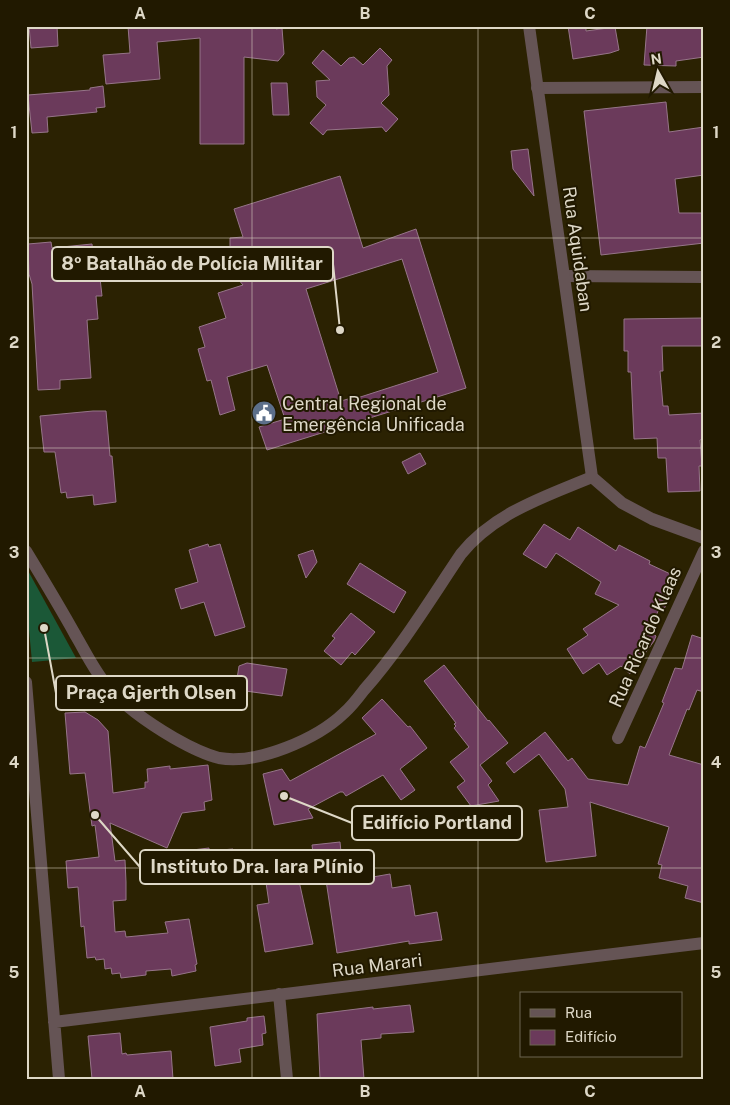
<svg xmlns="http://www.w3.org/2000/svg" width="730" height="1105" viewBox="0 0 730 1105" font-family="'Public Sans',sans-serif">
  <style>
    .green { fill: #1b5837 }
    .building { fill: #6b3a5b; stroke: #967589; fill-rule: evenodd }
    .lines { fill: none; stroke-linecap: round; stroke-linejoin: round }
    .minor { stroke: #655455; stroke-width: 12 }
    .tertiary { stroke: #655455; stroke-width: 12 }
    .grid { fill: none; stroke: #ded8c7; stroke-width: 1; stroke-opacity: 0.55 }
    .labels { text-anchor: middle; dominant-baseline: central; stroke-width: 4; stroke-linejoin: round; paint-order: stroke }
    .street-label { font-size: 18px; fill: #ded8c7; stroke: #211900 }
    .poi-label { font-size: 18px; fill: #ded8c7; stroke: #211900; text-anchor: start }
    .leader { fill: none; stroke: #ded8c7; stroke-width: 2 }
    .callout-dot { fill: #ded8c7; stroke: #211900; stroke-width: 2 }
    .callout { fill: #211900; stroke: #ded8c7; stroke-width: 2 }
    .callout-label { font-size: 19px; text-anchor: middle; font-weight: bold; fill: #ded8c7 }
    .neatline { fill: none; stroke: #ded8c7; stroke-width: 2 }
    .grid-label { font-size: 16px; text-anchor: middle; font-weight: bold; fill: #ded8c7 }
  </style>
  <rect width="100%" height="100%" fill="#2b2202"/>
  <path class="green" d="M 26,567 L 76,658 L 32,662 L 26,598 Z"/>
  <path class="building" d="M 29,26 L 57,26 L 58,46 L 31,48 Z
    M 128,26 L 276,26 L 276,29 L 282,28 L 284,54 L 278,61 L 244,57 L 244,144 L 200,144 L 200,38 L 157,42 L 160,79 L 106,84 L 103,55 L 130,53 Z
    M 568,26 L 586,26 L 586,31 L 615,27 L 619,50 L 610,53 L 573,59 Z
    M 647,26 L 704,26 L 704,57 L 676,61 L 676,66 L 644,65 Z
    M 380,48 L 392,60 L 387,66 L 389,95 L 381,103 L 398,119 L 386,132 L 382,127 L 327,130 L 323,135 L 310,123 L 326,105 L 317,97 L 316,81 L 330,80 L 312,63 L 323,50 L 341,66 L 349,58 L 354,57 L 363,65 Z
    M 271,83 L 287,83 L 289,115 L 273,115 Z
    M 103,86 L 105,107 L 96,108 L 97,112 L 47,117 L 48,132 L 32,133 L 28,95 L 90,90 L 90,88 Z
    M 666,102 L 669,132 L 704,127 L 704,175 L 675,179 L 679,213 L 704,213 L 704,243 L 601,255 L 584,111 Z
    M 528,149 L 534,196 L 513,169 L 511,151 Z
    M 340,176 L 363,248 L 416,229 L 466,388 L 267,450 L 259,427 L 285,419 L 267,365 L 227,377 L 235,410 L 220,415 L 211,380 L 207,381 L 198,349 L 205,347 L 199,327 L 226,318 L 218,293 L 243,285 L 223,261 L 223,252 L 230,247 L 230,238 L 243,237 L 234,209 ZM 402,259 L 438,372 L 348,401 L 348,399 L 341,401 L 306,289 Z
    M 51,242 L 52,248 L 92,244 L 95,278 L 100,278 L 102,296 L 96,296 L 98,319 L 87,320 L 91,378 L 60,380 L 60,389 L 38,390 L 32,284 L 29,274 L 28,244 Z
    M 704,318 L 704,346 L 662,346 L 663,371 L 660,371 L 663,406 L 668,406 L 669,415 L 704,413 L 704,439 L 700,440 L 702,466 L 699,466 L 700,491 L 668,492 L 666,458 L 658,458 L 657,438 L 634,439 L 631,372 L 628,372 L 628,351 L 624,351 L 624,319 Z
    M 93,411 L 106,411 L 110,456 L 112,456 L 116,502 L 94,505 L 93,495 L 67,498 L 66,492 L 61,493 L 55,452 L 44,452 L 40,416 Z
    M 420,453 L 426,464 L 408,474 L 402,462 Z
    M 544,524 L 570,540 L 578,527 L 616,551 L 619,545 L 650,561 L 649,564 L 679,578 L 664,609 L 660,607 L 649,631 L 656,636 L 654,641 L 630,674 L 621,666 L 607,675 L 599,663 L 583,674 L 567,649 L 588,635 L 583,629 L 619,605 L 595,594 L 601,582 L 556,553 L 546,568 L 523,554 Z
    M 208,544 L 209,547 L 220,544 L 245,627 L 215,636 L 204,602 L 181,609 L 175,589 L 198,582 L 189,550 Z
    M 313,550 L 317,562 L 306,578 L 298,555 Z
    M 360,563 L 406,592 L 394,613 L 347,584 Z
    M 351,613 L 375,632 L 355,655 L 352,652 L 341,665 L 324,651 L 335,638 L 332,636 Z
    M 692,635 L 704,639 L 704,692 L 697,690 L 689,710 L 687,709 L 669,755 L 704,765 L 704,903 L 685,898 L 688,886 L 659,878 L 662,865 L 658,864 L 669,827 L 590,802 L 596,856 L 546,862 L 539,810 L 568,807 L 565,789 L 539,754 L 514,773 L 506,763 L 545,732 L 568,761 L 572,758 L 588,779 L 628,785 L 640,746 L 645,748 L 664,703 L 662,702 L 675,668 L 682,669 Z
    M 247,663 L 287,669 L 282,696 L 238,690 L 240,681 L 237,679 L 239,666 Z
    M 444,665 L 488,721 L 489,720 L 508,743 L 480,765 L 492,781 L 488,785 L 499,801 L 471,806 L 457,787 L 465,781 L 450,762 L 469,747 L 454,728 L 456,726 L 454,724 L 456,723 L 424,681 Z
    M 382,699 L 408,727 L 410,726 L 427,748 L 400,769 L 415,790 L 401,800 L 383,775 L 346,796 L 343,792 L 340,792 L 308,809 L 313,818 L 274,825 L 263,774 L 282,769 L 290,781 L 376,734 L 362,718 Z
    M 85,712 L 98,720 L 108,731 L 113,793 L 145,788 L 145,782 L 148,782 L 147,769 L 170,766 L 170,769 L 208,765 L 212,800 L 204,802 L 205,810 L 182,813 L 167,848 L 110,823 L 115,861 L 125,860 L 126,882 L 126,900 L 113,901 L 115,932 L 125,931 L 126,937 L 168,933 L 165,922 L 189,919 L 197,964 L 195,965 L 196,971 L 172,976 L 171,969 L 146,971 L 146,975 L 121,978 L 120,973 L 112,974 L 111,968 L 105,969 L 104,959 L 96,960 L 95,957 L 87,958 L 84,926 L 81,927 L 78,887 L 68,888 L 66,861 L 99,857 L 95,825 L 92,826 L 85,773 L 70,774 L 65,713 Z
    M 467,815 L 470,835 L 438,840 L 434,819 Z
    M 340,842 L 344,882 L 390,874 L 392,888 L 410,885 L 415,916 L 437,912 L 442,940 L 409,944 L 409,941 L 337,953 L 324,867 L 315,868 L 312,845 Z
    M 209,848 L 209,851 L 233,849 L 234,857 L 211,863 L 212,868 L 204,865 L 180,871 L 178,855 L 180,854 L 176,852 Z
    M 280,866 L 282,875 L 297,872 L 313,944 L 265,952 L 257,905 L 269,903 L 264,869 Z
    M 410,1005 L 414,1032 L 381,1034 L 381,1038 L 361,1040 L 364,1079 L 320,1079 L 317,1014 L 373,1007 L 373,1009 Z
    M 264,1016 L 266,1033 L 262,1034 L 263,1045 L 239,1049 L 241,1062 L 215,1066 L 210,1027 L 247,1021 L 247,1018 Z
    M 120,1033 L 122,1054 L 126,1053 L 127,1055 L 171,1051 L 173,1079 L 92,1079 L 88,1036 Z"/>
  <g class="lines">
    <path class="minor" d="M 537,88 L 704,87
      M 564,276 L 704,277
      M 26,551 C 43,579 60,607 76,636 C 86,653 95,672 108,687 C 126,708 150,724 174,738 C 188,746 203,754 219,758 C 257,765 317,739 344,713 C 352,706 358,698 364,690 C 401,648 430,600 461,554 C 494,513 544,497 592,477
      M 26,682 L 59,1079
      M 618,738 L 704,551
      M 279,994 L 287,1079
      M 54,1022 L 704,943"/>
    <path class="tertiary" d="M 529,26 L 592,477 L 622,503 L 652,519 L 704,538"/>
  </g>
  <path class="grid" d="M 252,26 L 252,1079M 478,26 L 478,1079M 26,238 L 704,238M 26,448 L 704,448M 26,658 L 704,658M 26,868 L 704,868"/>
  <defs>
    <symbol id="civic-disc" viewBox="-11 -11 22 22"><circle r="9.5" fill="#5c6f8a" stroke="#211900"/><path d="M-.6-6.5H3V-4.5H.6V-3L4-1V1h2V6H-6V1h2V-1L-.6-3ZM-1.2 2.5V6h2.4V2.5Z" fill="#fff"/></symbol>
  </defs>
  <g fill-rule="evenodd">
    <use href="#civic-disc" x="250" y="399" width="28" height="28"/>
  </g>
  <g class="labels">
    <g class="street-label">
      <text transform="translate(578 249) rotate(82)">Rua Aquidaban</text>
      <text transform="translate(645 637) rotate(-66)">Rua Ricardo Klaas</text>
      <text transform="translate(377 965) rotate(-7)">Rua Marari</text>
    </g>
    <g class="poi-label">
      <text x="282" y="403">Central Regional de<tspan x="282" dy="21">Emergência Unificada</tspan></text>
    </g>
  </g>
  <path class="leader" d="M340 330L333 264M44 628L56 693M284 796L352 823M95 815L140 867"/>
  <g class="callout-dot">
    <circle cx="340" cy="330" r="5"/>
    <circle cx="44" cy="628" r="5"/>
    <circle cx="284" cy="796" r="5"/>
    <circle cx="95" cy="815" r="5"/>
  </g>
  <g class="callout">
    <rect x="52" y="247" width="281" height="34" rx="5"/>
    <rect x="56" y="676" width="191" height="34" rx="5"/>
    <rect x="352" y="806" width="170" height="34" rx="5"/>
    <rect x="140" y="850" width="234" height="34" rx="5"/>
  </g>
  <g class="callout-label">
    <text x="192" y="270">8º Batalhão de Polícia Militar</text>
    <text x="151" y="699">Praça Gjerth Olsen</text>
    <text x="437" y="829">Edifício Portland</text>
    <text x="257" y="873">Instituto Dra. Iara Plínio</text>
  </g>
  <rect width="730" height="1105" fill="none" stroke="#211900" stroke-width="55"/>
  <rect x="520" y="992" width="162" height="65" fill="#211900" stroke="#6d6550"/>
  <rect x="530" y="1009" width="25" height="8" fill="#655455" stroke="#6d6550"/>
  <text x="565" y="1018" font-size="15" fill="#ded8c7">Rua</text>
  <rect x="530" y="1030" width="25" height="15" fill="#6b3a5b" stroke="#6d6550"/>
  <text x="565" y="1042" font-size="15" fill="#ded8c7">Edifício</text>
  <g transform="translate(658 72) rotate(352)" stroke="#211900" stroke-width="4" paint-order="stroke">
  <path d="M0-4L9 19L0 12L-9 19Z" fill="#ded8c7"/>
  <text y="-8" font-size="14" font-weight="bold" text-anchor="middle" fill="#ded8c7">N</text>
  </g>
  <rect x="28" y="28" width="674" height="1050" class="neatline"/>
  <g class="grid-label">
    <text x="140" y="19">A</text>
    <text x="365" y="19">B</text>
    <text x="590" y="19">C</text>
    <text x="14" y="138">1</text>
    <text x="716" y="138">1</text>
    <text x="14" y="348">2</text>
    <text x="716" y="348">2</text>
    <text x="14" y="558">3</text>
    <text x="716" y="558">3</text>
    <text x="14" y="768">4</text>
    <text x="716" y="768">4</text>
    <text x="14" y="978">5</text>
    <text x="716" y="978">5</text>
    <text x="140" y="1097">A</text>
    <text x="365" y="1097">B</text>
    <text x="590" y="1097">C</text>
  </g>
</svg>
